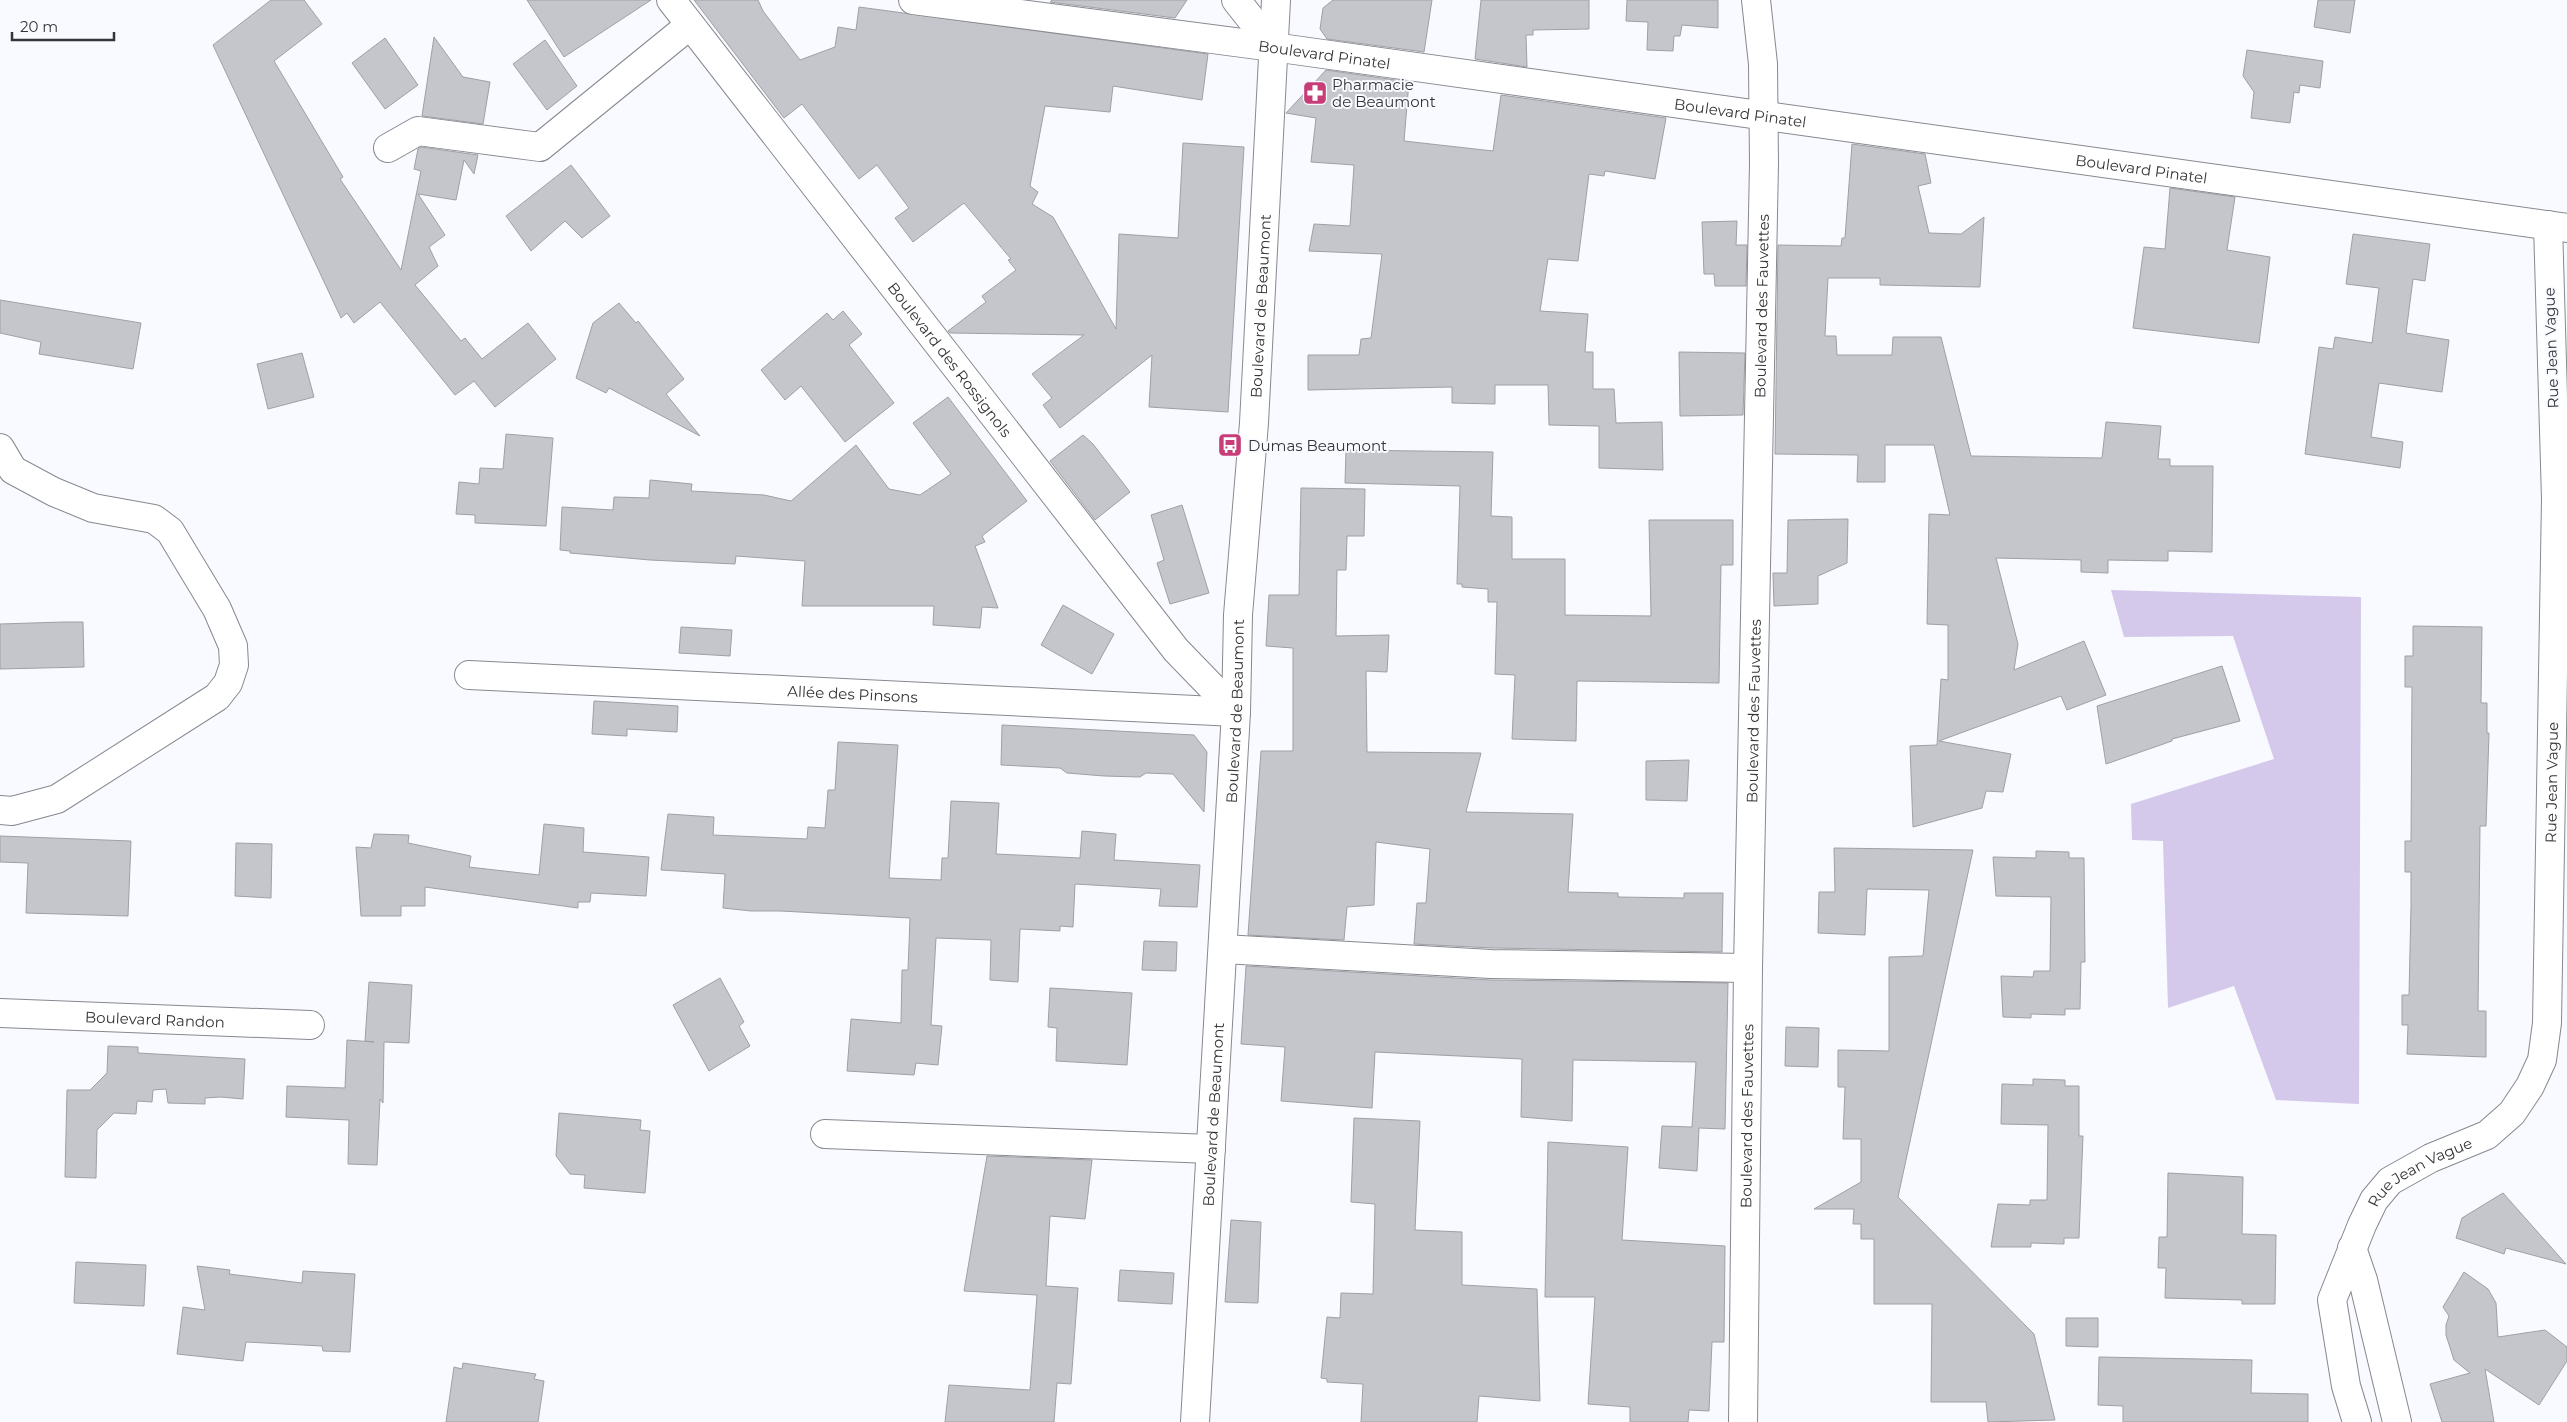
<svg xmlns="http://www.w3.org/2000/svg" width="2567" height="1422" viewBox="0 0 2567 1422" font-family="Montserrat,sans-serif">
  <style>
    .green { fill: #d4c8eb }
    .building { fill: #c5c6cc; stroke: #9fa0a6 }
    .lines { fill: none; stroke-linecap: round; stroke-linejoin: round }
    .minor-casing { stroke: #86898e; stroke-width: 30 }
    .tertiary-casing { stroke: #86898e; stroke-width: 30 }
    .minor { stroke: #fff; stroke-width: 28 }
    .tertiary { stroke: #fff; stroke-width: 28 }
    .labels { text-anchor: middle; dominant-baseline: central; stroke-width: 4; stroke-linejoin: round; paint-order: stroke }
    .street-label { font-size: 15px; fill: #333537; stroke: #f8faff }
    .poi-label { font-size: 15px; fill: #333537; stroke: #f8faff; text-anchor: start }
  </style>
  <rect width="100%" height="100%" fill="#f8faff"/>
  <path class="green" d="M 2111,590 L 2361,597 L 2359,1104 L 2276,1100 L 2234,986 L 2168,1008 L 2163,841 L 2132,840 L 2131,804 L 2274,759 L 2233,636 L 2124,637 Z"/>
  <path class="building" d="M 271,0 L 304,0 L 322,24 L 274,61 L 343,177 L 340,179 L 401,270 L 421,171 L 414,169 L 418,149 L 421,147 L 478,155 L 474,174 L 464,160 L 456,200 L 418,194 L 445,235 L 429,247 L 438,266 L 415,285 L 461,341 L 465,338 L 482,359 L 528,323 L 556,359 L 495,407 L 474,381 L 455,395 L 380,302 L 354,323 L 347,313 L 341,318 L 213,45 Z
    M 527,0 L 651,0 L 564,57 Z
    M 694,0 L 758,0 L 763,11 L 800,60 L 835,47 L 838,27 L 856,30 L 859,7 L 1208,54 L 1202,100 L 1113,86 L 1110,112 L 1045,106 L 1030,186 L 1038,192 L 1032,204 L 1053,217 L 1116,329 L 1119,234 L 1178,238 L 1183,143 L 1244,147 L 1228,412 L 1149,407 L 1152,355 L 1060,428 L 1043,405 L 1052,398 L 1032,374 L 1084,335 L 950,333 L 948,331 L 986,302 L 982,296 L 1016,270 L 1008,260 L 1011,259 L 964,203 L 913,242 L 895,218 L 909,208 L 877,165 L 859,179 L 802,104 L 784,118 Z
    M 1052,0 L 1187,0 L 1175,18 L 1050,2 Z
    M 1333,0 L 1432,0 L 1424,52 L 1327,39 L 1320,29 L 1323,8 Z
    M 1481,0 L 1589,0 L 1589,29 L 1533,30 L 1533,35 L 1526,35 L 1527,67 L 1475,59 Z
    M 1627,0 L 1718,0 L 1718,28 L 1682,25 L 1680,36 L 1674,36 L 1673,51 L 1647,50 L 1648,22 L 1626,21 Z
    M 2318,0 L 2355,0 L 2350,33 L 2314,27 Z
    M 434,37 L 463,77 L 490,82 L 483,124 L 422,116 Z
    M 385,38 L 418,85 L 385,109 L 352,63 Z
    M 545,40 L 577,86 L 547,110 L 513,64 Z
    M 2247,50 L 2323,61 L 2320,88 L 2300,85 L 2299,93 L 2294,92 L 2290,123 L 2251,118 L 2254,92 L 2243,76 Z
    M 1326,70 L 1409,82 L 1404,141 L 1493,151 L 1501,95 L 1666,118 L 1655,179 L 1605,171 L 1604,176 L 1589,174 L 1578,261 L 1548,259 L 1540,311 L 1588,314 L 1585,352 L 1593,352 L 1593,389 L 1614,389 L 1616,423 L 1662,422 L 1663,470 L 1599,468 L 1599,426 L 1549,425 L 1548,385 L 1495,385 L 1495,404 L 1452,403 L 1452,387 L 1308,390 L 1308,355 L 1359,355 L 1361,339 L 1371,338 L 1382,254 L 1309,251 L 1314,224 L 1350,226 L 1354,165 L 1311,162 L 1316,118 L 1286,113 Z
    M 1852,144 L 1925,154 L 1931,183 L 1918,186 L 1929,233 L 1961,234 L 1984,217 L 1980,287 L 1880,285 L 1880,278 L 1828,278 L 1825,336 L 1836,336 L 1837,355 L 1892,355 L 1893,337 L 1941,337 L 1971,456 L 2102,458 L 2106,422 L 2161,426 L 2158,459 L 2170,459 L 2170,466 L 2213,466 L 2212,552 L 2168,551 L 2168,561 L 2108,560 L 2108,573 L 2081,572 L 2081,560 L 1996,558 L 2018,644 L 2014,670 L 2084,641 L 2106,695 L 2067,710 L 2061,696 L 1939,741 L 2011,754 L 2003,792 L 1986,791 L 1982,808 L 1913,827 L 1910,746 L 1937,745 L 1941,679 L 1948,680 L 1948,625 L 1927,624 L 1929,514 L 1950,515 L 1934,445 L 1885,445 L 1885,482 L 1857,482 L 1858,455 L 1775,454 L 1778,245 L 1841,246 L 1842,238 L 1845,238 Z
    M 571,165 L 610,216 L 582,238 L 565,221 L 531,251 L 506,216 Z
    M 2170,188 L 2235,197 L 2227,250 L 2270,257 L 2259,343 L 2133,328 L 2144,247 L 2165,249 Z
    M 1737,221 L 1736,245 L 1747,245 L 1746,286 L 1715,286 L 1714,274 L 1704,274 L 1702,222 Z
    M 2353,234 L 2430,244 L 2425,281 L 2413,279 L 2406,333 L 2449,340 L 2442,392 L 2379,383 L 2371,437 L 2403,442 L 2400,468 L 2305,454 L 2319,347 L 2333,349 L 2335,337 L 2372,343 L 2379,288 L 2346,284 Z
    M 0,300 L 141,323 L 133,369 L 39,354 L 41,342 L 0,333 Z
    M 619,303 L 636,323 L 638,321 L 684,379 L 666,394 L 700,436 L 609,388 L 606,393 L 576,378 L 593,323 Z
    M 843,311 L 862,334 L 849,345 L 894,403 L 845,442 L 801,386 L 785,400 L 761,370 L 827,313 L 833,320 Z
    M 1679,352 L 1745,353 L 1743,415 L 1680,416 Z
    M 302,353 L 314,397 L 268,409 L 257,364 Z
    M 948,397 L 1027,501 L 982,536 L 985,542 L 975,546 L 998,608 L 982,607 L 980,628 L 933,625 L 934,606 L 802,606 L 805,561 L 736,556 L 735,564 L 650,560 L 570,553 L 570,551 L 560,550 L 562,507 L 613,510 L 614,497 L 649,498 L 650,480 L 692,484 L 691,491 L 764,495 L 791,501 L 856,445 L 889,489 L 920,495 L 951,474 L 913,423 Z
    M 506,434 L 553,438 L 546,526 L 475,523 L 475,515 L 456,514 L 459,482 L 479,484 L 480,468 L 503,469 Z
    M 1083,435 L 1093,444 L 1130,492 L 1095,520 L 1050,461 Z
    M 1346,450 L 1493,452 L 1491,516 L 1512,517 L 1512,559 L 1565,559 L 1565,615 L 1651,616 L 1649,520 L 1733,520 L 1733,565 L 1721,565 L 1719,683 L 1577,681 L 1576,741 L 1512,739 L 1515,675 L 1495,674 L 1497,602 L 1488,602 L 1488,589 L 1462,587 L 1462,584 L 1457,584 L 1460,486 L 1345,483 Z
    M 1301,488 L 1365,489 L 1364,536 L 1347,536 L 1346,570 L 1337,570 L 1336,636 L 1389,635 L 1387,672 L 1366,671 L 1367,752 L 1481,753 L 1466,812 L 1573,814 L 1568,892 L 1618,893 L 1618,897 L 1684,898 L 1684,893 L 1723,893 L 1722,952 L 1492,948 L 1414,944 L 1417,903 L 1426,903 L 1430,849 L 1376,842 L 1374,905 L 1347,907 L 1344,940 L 1248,935 L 1261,751 L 1293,751 L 1293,648 L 1266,646 L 1269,595 L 1299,595 Z
    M 1182,505 L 1209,593 L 1170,604 L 1157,563 L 1164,560 L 1151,515 Z
    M 1848,519 L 1847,563 L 1818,576 L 1818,604 L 1774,606 L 1773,573 L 1787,573 L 1788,520 Z
    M 1063,605 L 1114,634 L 1092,674 L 1041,645 Z
    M 63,622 L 83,622 L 84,667 L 0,669 L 0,624 Z
    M 2413,626 L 2482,627 L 2481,703 L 2487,703 L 2487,733 L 2489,733 L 2486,826 L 2480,826 L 2478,1011 L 2486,1011 L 2486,1057 L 2407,1054 L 2408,1025 L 2402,1025 L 2402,995 L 2409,995 L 2411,906 L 2411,872 L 2405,872 L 2405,841 L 2411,841 L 2412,687 L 2405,687 L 2405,656 L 2413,656 Z
    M 681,627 L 732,630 L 730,656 L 679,653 Z
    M 2222,666 L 2240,721 L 2172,739 L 2172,741 L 2106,764 L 2097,706 Z
    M 594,701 L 678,706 L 677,732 L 627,729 L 627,736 L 592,734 Z
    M 1002,725 L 1194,735 L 1207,752 L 1204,812 L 1173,774 L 1146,773 L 1140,777 L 1104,776 L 1067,773 L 1060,768 L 1001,765 Z
    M 838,742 L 898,745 L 889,878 L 941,880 L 942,858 L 948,858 L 951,801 L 999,803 L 996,854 L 1080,858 L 1082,831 L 1116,834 L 1114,860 L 1200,865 L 1197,907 L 1159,906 L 1161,889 L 1075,884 L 1073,927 L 1060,926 L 1060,931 L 1020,929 L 1018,982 L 990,980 L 991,940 L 936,938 L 931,1025 L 942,1026 L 938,1065 L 916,1063 L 914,1075 L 847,1071 L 851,1019 L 901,1023 L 902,970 L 908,970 L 910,918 L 781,911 L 751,911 L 723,908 L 725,874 L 661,870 L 668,814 L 714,817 L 713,835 L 807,839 L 808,827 L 825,828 L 828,790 L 835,790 Z
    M 1689,760 L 1687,801 L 1646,800 L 1646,761 Z
    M 544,824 L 584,828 L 583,852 L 649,857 L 646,896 L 591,893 L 590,902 L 578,902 L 578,908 L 425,887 L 425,906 L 401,906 L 401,916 L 361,916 L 356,847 L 371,848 L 374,834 L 409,835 L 408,843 L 471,856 L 469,867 L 539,875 Z
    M 0,836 L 131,841 L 128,916 L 26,913 L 28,863 L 0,862 Z
    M 236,843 L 272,844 L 271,898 L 235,896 Z
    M 1834,848 L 1973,850 L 1898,1197 L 2034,1334 L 2055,1420 L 1988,1422 L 1986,1402 L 1931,1402 L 1932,1304 L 1874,1304 L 1874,1239 L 1861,1239 L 1861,1224 L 1853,1224 L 1854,1209 L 1814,1209 L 1861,1182 L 1861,1139 L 1843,1139 L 1845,1087 L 1838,1087 L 1838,1050 L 1889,1051 L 1889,957 L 1923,956 L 1929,890 L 1867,889 L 1865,935 L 1818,933 L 1819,892 L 1835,892 Z
    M 2036,851 L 2069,852 L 2069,858 L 2084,858 L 2085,962 L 2081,962 L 2080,1009 L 2065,1009 L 2065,1015 L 2031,1014 L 2031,1018 L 2003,1017 L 2001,976 L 2033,977 L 2034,971 L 2050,971 L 2051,897 L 1996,896 L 1993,857 L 2036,858 Z
    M 1144,941 L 1177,942 L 1176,971 L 1142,970 Z
    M 1246,966 L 1491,980 L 1728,983 L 1725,1129 L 1699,1128 L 1697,1171 L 1659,1168 L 1662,1126 L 1692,1127 L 1696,1062 L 1573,1060 L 1572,1121 L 1521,1117 L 1522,1059 L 1375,1052 L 1372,1108 L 1281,1101 L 1285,1047 L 1241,1044 Z
    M 720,978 L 744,1022 L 739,1026 L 750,1046 L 709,1071 L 673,1005 Z
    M 369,982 L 412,985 L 409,1043 L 384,1042 L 383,1103 L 380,1099 L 377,1165 L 348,1164 L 349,1120 L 286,1117 L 287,1086 L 345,1088 L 347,1040 L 374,1042 L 365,1041 Z
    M 1050,988 L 1132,993 L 1127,1065 L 1056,1061 L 1057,1028 L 1048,1027 Z
    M 1786,1027 L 1819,1028 L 1818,1067 L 1785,1066 Z
    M 108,1046 L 138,1047 L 138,1053 L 245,1059 L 243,1099 L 221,1097 L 205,1098 L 205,1104 L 168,1103 L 166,1089 L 153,1090 L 152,1102 L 137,1101 L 136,1114 L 114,1113 L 97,1130 L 96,1178 L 65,1177 L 67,1090 L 90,1090 L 107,1073 Z
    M 2033,1079 L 2065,1080 L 2065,1086 L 2079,1086 L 2079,1136 L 2083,1136 L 2079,1238 L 2064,1238 L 2064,1244 L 2031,1243 L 2031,1247 L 1991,1247 L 1998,1204 L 2030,1205 L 2030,1200 L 2047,1200 L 2048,1125 L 2001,1124 L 2002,1084 L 2033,1085 Z
    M 559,1113 L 641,1120 L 640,1130 L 650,1131 L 645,1193 L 584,1188 L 585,1175 L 570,1174 L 556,1156 Z
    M 1354,1118 L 1420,1121 L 1415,1230 L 1462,1232 L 1462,1285 L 1537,1289 L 1540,1401 L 1479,1396 L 1477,1422 L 1361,1422 L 1363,1384 L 1327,1382 L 1327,1379 L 1321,1378 L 1327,1317 L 1340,1318 L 1341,1293 L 1373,1294 L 1375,1204 L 1351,1202 Z
    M 1548,1142 L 1628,1147 L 1622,1240 L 1725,1246 L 1724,1342 L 1712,1342 L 1709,1411 L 1689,1410 L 1688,1422 L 1630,1422 L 1630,1407 L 1588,1404 L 1595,1297 L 1545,1297 Z
    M 987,1156 L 1092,1160 L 1085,1219 L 1050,1216 L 1046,1286 L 1078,1288 L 1071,1384 L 1057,1383 L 1054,1422 L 945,1422 L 949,1385 L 1030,1390 L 1037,1295 L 964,1291 Z
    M 2168,1173 L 2243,1177 L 2242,1234 L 2276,1235 L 2275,1304 L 2242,1304 L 2242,1300 L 2165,1298 L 2166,1268 L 2158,1268 L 2159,1237 L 2167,1237 Z
    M 2503,1193 L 2566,1264 L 2506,1248 L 2504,1254 L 2456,1238 L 2462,1218 Z
    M 1231,1220 L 1261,1222 L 1258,1303 L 1225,1302 Z
    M 76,1262 L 146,1265 L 144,1306 L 74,1303 Z
    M 197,1266 L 230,1270 L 229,1274 L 302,1283 L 303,1271 L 355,1274 L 350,1352 L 323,1351 L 322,1346 L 246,1342 L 243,1361 L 177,1354 L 183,1307 L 205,1310 Z
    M 1120,1270 L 1174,1273 L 1172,1304 L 1118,1301 Z
    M 2464,1272 L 2488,1289 L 2496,1303 L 2498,1337 L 2545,1330 L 2567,1347 L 2567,1361 L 2539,1405 L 2485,1369 L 2494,1422 L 2442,1422 L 2430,1384 L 2470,1373 L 2454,1360 L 2446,1335 L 2446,1325 L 2449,1316 L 2443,1307 Z
    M 2066,1318 L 2098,1318 L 2098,1347 L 2066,1346 Z
    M 2099,1357 L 2252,1360 L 2251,1393 L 2308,1394 L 2308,1422 L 2123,1422 L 2123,1406 L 2098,1405 Z
    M 463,1363 L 536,1374 L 534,1379 L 544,1381 L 538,1422 L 446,1422 L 454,1367 L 462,1369 Z"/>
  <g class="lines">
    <defs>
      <g id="minor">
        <path id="s1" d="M 671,0 L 1176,650 L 1236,712"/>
        <path id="s2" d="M 913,0 L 1273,47 L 2567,228"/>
        <path d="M 1236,0 L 1273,47"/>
        <path d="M 388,148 L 418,131 L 540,147 L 690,25"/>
        <path d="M 0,448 L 13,470 L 54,492 L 93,508 L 154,519 L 170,531 L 217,609 L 233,646 L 234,665 L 228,683 L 217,697 L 57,799 L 12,811 L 0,810"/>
        <path id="s3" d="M 469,675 L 1236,712"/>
        <path d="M 1223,949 L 1491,964 L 1748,968"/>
        <path id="s4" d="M 0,1013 L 310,1025"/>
        <path d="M 825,1134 L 1211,1149"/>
        <path d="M 2352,1248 L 2363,1280 L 2397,1422"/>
        <path id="s5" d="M 1743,1422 L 1748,968 L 1764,164 L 1763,64 L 1756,0"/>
        <path id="s6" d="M 2357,1422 L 2346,1386 L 2332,1300 L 2362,1225 L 2374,1200 L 2390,1181 L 2431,1158 L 2487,1135 L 2512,1113 L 2530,1086 L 2542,1060 L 2547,1023 L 2556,499 L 2548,225"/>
      </g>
      <g id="tertiary">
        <path id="s7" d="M 1195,1422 L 1236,712 L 1238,615 L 1254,423 L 1276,0"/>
      </g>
    </defs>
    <use href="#minor" class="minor-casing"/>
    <use href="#tertiary" class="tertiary-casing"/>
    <use href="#minor" class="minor"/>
    <use href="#tertiary" class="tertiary"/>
  </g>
  <defs>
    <symbol id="pharmacy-square" viewBox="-11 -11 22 22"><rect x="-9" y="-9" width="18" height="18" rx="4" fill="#c63d78" stroke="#f8faff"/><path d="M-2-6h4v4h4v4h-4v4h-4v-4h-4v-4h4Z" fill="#fff"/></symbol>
    <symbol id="bus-square" viewBox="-11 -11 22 22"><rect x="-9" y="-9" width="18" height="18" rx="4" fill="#c63d78" stroke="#f8faff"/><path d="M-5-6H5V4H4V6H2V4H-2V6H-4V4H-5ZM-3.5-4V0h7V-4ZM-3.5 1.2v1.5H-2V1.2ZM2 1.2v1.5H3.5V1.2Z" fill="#fff"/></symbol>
  </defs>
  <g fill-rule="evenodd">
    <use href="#pharmacy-square" x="1301" y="79" width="28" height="28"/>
    <use href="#bus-square" x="1216" y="431" width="28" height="28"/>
  </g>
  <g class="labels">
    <g class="street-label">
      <text stroke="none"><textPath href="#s2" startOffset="415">Boulevard Pinatel</textPath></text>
      <text stroke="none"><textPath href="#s2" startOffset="835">Boulevard Pinatel</textPath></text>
      <text stroke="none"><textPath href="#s2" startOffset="1240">Boulevard Pinatel</textPath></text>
      <text stroke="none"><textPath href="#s5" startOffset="1116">Boulevard des Fauvettes</textPath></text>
      <text stroke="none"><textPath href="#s7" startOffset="1118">Boulevard de Beaumont</textPath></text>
      <text transform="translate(2551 348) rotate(-92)">Rue Jean Vague</text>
      <text stroke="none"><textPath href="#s1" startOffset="455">Boulevard des Rossignols</textPath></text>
      <text stroke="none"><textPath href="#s3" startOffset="384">Allée des Pinsons</textPath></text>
      <text stroke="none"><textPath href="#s7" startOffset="712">Boulevard de Beaumont</textPath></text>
      <text stroke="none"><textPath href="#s5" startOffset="711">Boulevard des Fauvettes</textPath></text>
      <text stroke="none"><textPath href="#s6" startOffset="738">Rue Jean Vague</textPath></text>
      <text stroke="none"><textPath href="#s4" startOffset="155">Boulevard Randon</textPath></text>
      <text stroke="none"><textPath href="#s7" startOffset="308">Boulevard de Beaumont</textPath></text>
      <text stroke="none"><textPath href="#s5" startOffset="306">Boulevard des Fauvettes</textPath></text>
      <text stroke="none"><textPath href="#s6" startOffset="288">Rue Jean Vague</textPath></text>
    </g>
    <g class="poi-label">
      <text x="1332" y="84">Pharmacie<tspan x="1332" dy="17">de Beaumont</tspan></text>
      <text x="1248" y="445">Dumas Beaumont</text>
    </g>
  </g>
  <path d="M12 32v8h102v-8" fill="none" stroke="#333537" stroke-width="2.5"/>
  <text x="20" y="32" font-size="15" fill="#333537" stroke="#f8faff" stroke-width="4" paint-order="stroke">20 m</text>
</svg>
